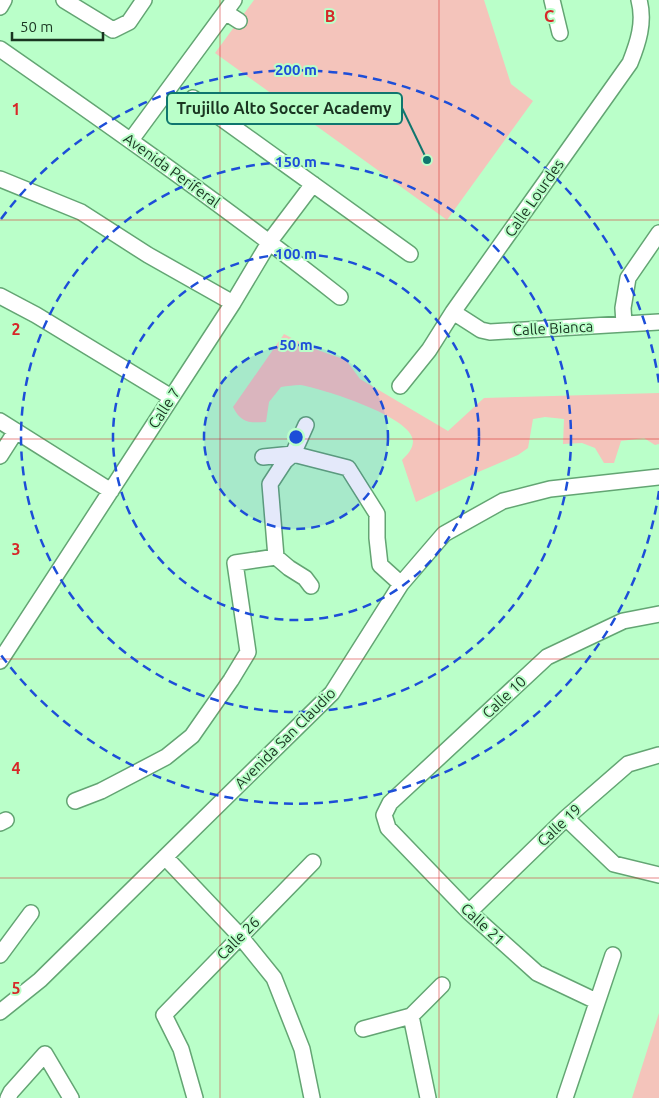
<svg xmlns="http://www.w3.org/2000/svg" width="659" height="1098" viewBox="0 0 659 1098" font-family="Ubuntu,sans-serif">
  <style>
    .green { fill: #f4c4bb }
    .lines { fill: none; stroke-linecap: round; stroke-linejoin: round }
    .minor-casing { stroke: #63a573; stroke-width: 18 }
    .minor { stroke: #fff; stroke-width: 15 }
    .grid { fill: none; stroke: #d62828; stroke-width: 1; stroke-opacity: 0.55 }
    .ring { fill: none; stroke: #1d4ed8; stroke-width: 2.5; stroke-dasharray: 9 6 }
    .labels { text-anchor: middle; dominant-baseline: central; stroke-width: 4; stroke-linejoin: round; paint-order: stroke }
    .street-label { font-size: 15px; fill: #1a3521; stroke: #baffc9 }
    .grid-label { font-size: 16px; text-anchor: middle; font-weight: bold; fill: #d62828; stroke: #baffc9; stroke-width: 4; stroke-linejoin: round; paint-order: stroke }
    .centre { fill: #1d4ed8; stroke: #baffc9; stroke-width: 2.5 }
    .ring-label { font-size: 15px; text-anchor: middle; font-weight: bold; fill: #1d4ed8; stroke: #baffc9; stroke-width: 4; stroke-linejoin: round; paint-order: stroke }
    .leader { fill: none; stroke: #0f766e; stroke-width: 2 }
    .callout-dot { fill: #0f766e; stroke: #baffc9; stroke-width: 2 }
    .callout { fill: #baffc9; stroke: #0f766e; stroke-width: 2 }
    .callout-label { font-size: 16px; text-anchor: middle; font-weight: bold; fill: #1a3521 }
  </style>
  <rect width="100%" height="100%" fill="#baffc9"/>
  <path class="green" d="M 254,0 L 484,0 L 511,84 L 533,101 L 447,220 L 215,53 Z
    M 284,334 L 309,347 L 346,360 L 360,379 L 448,431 L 484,398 L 659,393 L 659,444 L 655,445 L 644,438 L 621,441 L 614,463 L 604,463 L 595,448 L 582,443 L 563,444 L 564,419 L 545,417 L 533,419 L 528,448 L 518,455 L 476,473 L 416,502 L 402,460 C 407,455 413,449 413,441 C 413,417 321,388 300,385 C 294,385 287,386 281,387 L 269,402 L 266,422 C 249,423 241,423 233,407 Z
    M 659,1013 L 659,1098 L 632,1098 Z"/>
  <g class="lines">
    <defs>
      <path id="minor" d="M 64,0 L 113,30 L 129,22 L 144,0
        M 552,0 L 560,33
        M 0,7 L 4,0
        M 225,12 L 239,21
        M 0,49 C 115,129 230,210 340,297
        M 193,98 L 410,254
        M 131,140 L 234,0
        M 0,179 L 81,212 L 148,255 L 233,303
        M 0,296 L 36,315 L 171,397
        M 453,312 L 481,330 L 490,332 L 659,322
        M 624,324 L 623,308 L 628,278 L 659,233
        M 400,386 L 429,350 L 453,312 L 630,63 C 638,43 645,22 639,0
        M 0,421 L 111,491
        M 306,425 L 293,454 L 285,461 L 270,484 L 276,557 L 289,568 L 305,578 L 311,586
        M 0,456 L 16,431
        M 263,457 L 293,454 L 348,468 L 377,514 L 377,538 L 380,565 L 401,584
        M 0,661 L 233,303 L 270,241 L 313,184
        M 75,801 L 101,791 L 166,757 L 192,736 L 231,680 L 248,652 L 235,563 L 276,557
        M 566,818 L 614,864 L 659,875
        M 0,823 L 6,820
        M 165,857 L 240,936 L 274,978 L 302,1049 L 312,1098
        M 469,912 L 566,818 L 628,764 L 659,755
        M 0,955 L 31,913
        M 596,1001 L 537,973 L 469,912 L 388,828 L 384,815 L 390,803 L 547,657 L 623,621 L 659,614
        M 0,1012 L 40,980 L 332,693 L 401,584 L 444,534 L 503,501 L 550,489 L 659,477
        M 411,1016 L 428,1098
        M 363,1029 L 411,1016 L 442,985
        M 8,1098 L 11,1092 L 45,1054 L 71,1098
        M 195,1098 L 181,1049 L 164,1015 L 313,862
        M 565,1098 L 613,955"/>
    </defs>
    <use href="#minor" class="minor-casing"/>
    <use href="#minor" class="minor"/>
  </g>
  <path class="grid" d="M 220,0 L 220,1098M 439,0 L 439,1098M 0,220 L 659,220M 0,439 L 659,439M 0,659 L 659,659M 0,878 L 659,878"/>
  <circle cx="296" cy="437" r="92" fill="#1d4ed8" fill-opacity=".12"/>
  <g class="ring">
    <circle cx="296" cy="437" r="92"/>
    <circle cx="296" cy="437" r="183"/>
    <circle cx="296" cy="437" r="275"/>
    <path d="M659 491A367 367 0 0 1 1 655M1 219A367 367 0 0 1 659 383"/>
  </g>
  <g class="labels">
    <g class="street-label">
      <text transform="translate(172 170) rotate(36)">Avenida Periferal</text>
      <text transform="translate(534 198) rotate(-55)">Calle Lourdes</text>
      <text transform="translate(553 328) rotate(-3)">Calle Bianca</text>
      <text transform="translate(164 408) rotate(-57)">Calle 7</text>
      <text transform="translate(504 697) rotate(-43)">Calle 10</text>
      <text transform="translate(285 738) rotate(-45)">Avenida San Claudio</text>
      <text transform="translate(559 825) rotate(-43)">Calle 19</text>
      <text transform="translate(483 924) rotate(43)">Calle 21</text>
      <text transform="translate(238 938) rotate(-45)">Calle 26</text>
    </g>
  </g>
  <g class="grid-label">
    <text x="330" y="22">B</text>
    <text x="549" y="22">C</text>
    <text x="16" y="115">1</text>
    <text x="16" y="335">2</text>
    <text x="16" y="555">3</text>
    <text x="16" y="774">4</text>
    <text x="16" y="994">5</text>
  </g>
  <circle cx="296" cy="437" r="8" class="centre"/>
  <g class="ring-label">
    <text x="296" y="75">200 m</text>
    <text x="296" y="167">150 m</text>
    <text x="296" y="259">100 m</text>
    <text x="296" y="350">50 m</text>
  </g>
  <path class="leader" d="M427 160L402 108"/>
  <circle class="callout-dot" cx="427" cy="160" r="5"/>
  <rect class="callout" x="167" y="93" width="235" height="31" rx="5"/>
  <g class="callout-label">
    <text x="284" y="114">Trujillo Alto Soccer Academy</text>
  </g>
  <path d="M12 32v8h91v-8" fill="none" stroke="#1a3521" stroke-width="2.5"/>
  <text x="20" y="32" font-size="15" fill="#1a3521" stroke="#baffc9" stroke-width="4" paint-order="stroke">50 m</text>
</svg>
